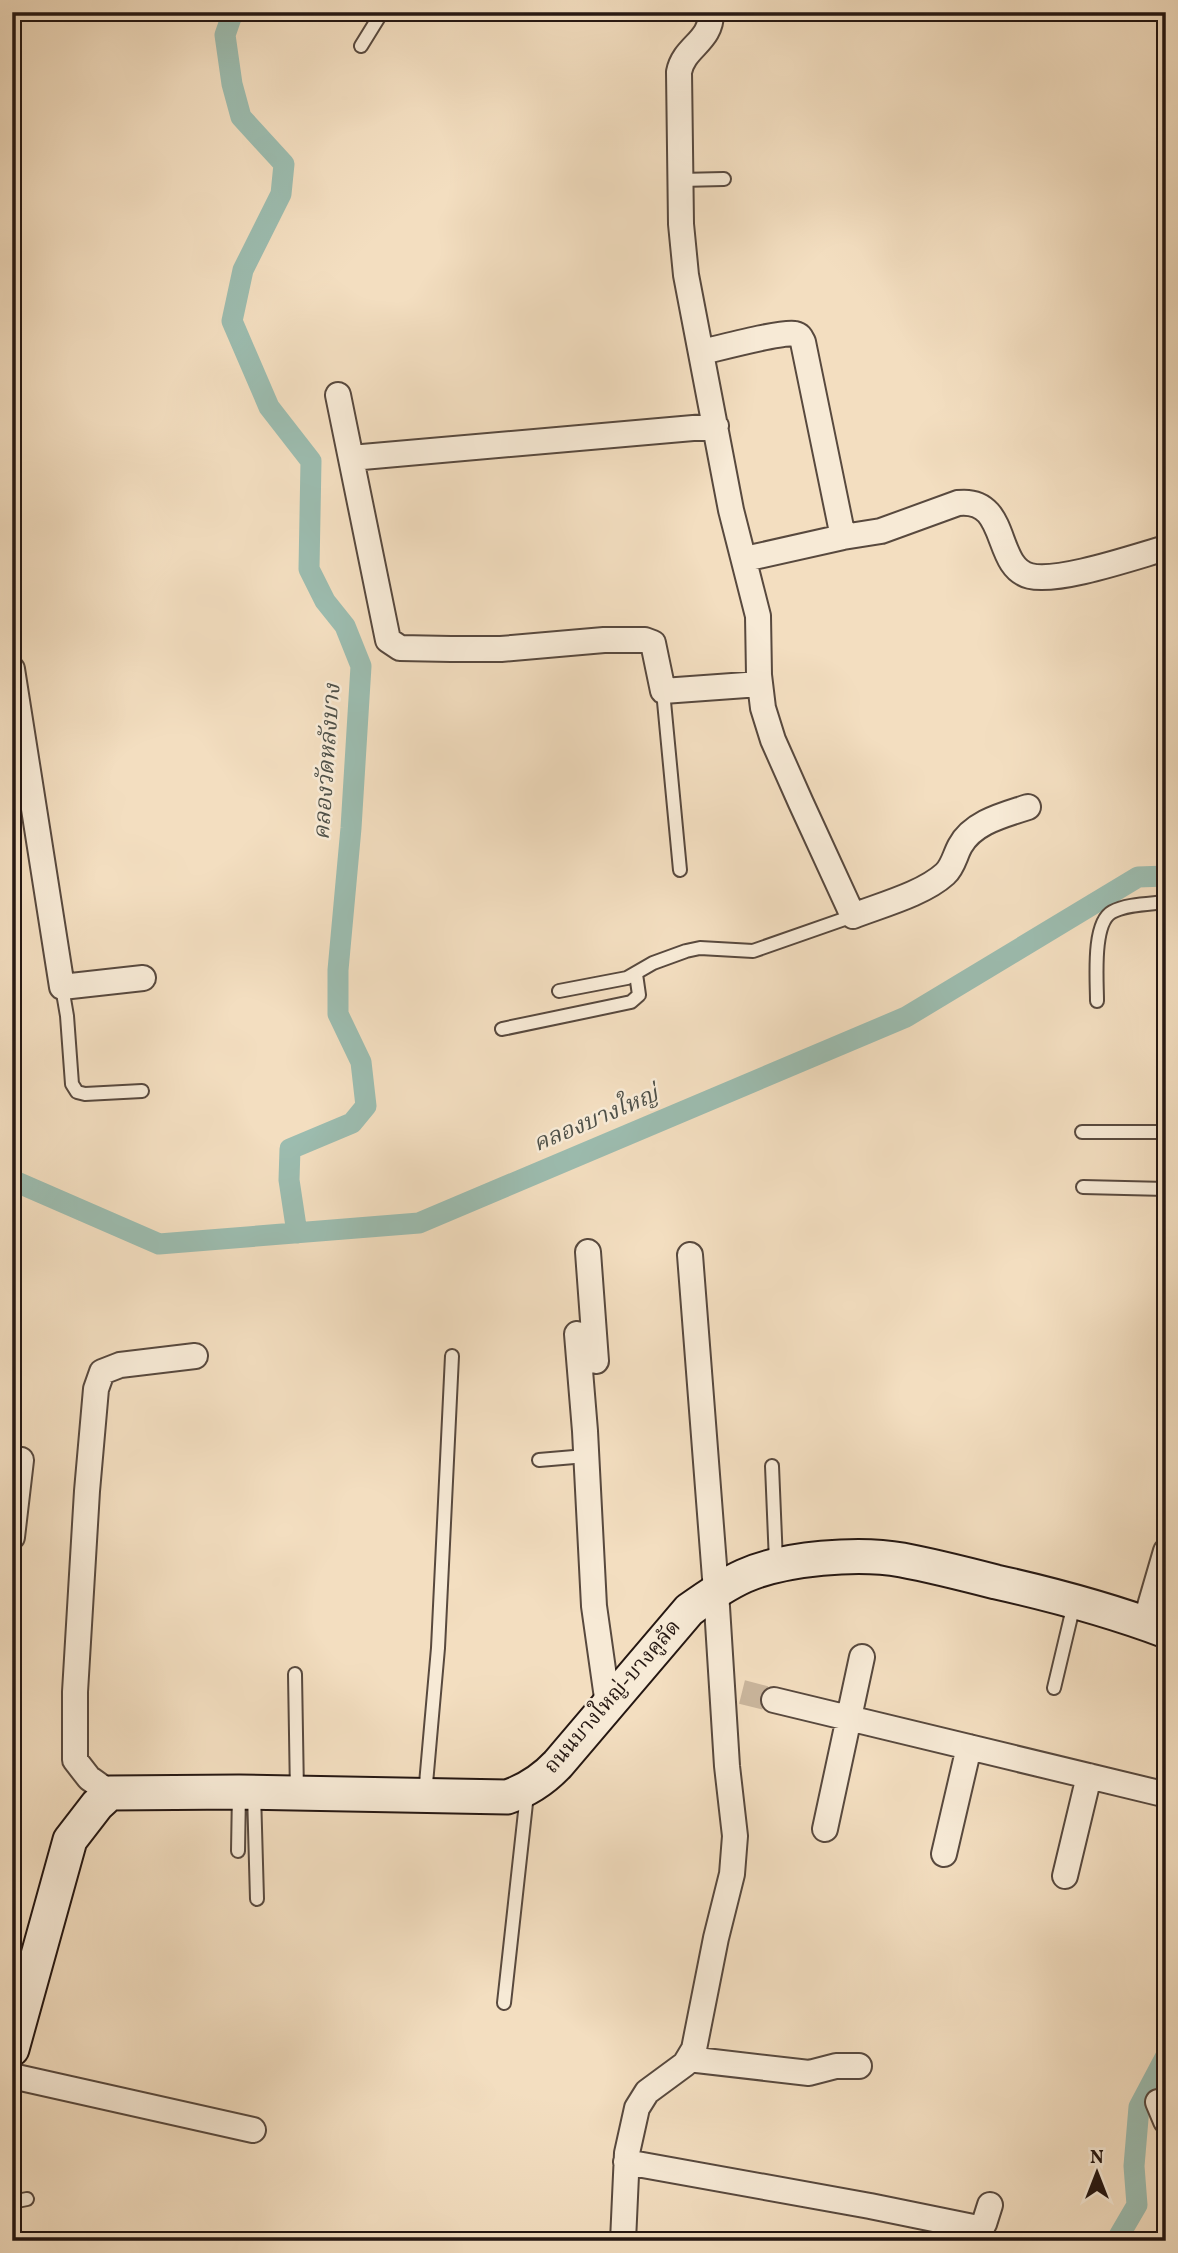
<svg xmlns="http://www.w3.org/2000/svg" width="1178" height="2253" viewBox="0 0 1178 2253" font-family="Vollkorn,'Noto Serif Thai',serif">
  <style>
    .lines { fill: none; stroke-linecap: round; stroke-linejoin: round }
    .canal { stroke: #9cbcaf; stroke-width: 21 }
    .street-tunnel { stroke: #cab69d; stroke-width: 24; stroke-dasharray: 24 12; stroke-linecap: butt }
    .lane-casing { stroke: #58493e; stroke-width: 16 }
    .street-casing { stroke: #58493e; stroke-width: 28 }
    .secondary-casing { stroke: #251712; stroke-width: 37 }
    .lane { stroke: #f7ead6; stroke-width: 12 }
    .street { stroke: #f7ead6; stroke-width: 24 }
    .secondary { stroke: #f7ead6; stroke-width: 33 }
    .labels { text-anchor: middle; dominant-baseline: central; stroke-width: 5; stroke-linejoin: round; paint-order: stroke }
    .street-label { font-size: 21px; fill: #251712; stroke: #f7ead6 }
    .water-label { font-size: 23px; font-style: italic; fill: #4f5149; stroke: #f7ead6 }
  </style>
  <rect width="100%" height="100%" fill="#f3dec0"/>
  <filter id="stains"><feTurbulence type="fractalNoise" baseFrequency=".00286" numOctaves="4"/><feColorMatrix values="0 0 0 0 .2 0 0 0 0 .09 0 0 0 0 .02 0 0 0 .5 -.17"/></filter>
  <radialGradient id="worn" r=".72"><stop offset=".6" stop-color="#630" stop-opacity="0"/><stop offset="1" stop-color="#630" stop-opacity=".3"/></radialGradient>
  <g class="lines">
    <path class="canal" d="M 233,12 L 225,35 L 232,84 L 241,117 L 284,164 L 281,194 L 243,270 L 232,321 L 269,407 L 311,461 L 309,569 L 325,601 L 345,626 L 361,666 L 351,828 L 338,970 L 338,1014 L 361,1062 L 366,1106 L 352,1123 L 290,1149 L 289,1180 L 297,1233
      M 12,1180 L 159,1244 L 419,1223 L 906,1017 L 1138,877 L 1166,876
      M 1116,2241 L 1137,2205 L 1134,2166 L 1139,2107 L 1166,2056"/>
    <path class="street-tunnel" d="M 742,1692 L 774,1700"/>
    <defs>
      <path id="lane" d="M 361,46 L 382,12
        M 680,180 L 724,179
        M 663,691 L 680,870
        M 62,987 L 67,1016 L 72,1084 L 77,1092 L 85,1094 L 142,1091
        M 559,991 L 627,978 L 653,963 L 686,951 L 700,948 L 753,951 L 853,916
        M 1097,1001 C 1097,980 1092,923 1112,912 C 1126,904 1150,904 1166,902
        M 502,1029 L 631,1002 L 639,995 L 636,974
        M 1082,1132 L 1166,1132
        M 1083,1187 L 1166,1189
        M 539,1460 L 586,1456
        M 772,1466 L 776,1562
        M 295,1674 L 297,1793
        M 1054,1688 L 1074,1604
        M 254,1793 L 257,1899
        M 425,1795 L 438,1648 L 452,1356
        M 238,1851 L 239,1792
        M 504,2003 L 527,1794
        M 12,2202 L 27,2199"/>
      <path id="street" d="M 711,12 C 712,42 684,46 679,72 L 681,224 L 686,275 L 731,510 L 758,616 L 759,675 L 763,708 L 773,740 L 801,803 L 853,916 C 881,905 923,894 945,874 C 953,867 955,855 960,846 C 973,822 1004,815 1028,807
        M 702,352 C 719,348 783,331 795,334 C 800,335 801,338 803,342 L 843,537 L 745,559
        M 338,395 L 388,640 L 400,648 L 451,649 L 501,649 L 604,640 L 645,640 L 653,643 L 663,691 L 760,684
        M 351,458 L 716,426
        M 843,537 L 881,531 L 958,503 C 1010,497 993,567 1030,576 C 1059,583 1134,557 1166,548
        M 12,669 L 62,987 L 143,978
        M 588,1252 L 596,1361
        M 577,1334 L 585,1431 L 594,1606 L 608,1705
        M 12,1537 L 21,1460
        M 1145,1623 L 1166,1551
        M 774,1700 L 1163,1794
        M 110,1793 L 89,1778 L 75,1760 L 75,1692 L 87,1491 L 96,1389 L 102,1372 L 120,1365 L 195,1356
        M 825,1829 L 862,1657
        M 944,1854 L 969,1747
        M 1065,1876 L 1089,1776
        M 688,2059 L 809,2073 L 836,2066 L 859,2066
        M 12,2076 L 253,2130
        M 1158,2102 L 1166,2121
        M 626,2162 L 870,2206 L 973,2227 L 980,2227 L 984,2224 L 990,2205
        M 623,2241 L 627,2153 L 637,2108 L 647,2092 L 685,2064 L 694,2049 L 716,1938 L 732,1874 L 735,1836 L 727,1766 L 716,1591 L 690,1255"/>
      <path id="secondary" d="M 12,2049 L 70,1840 L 97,1805 L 110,1793 L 239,1792 L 507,1797 C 528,1790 543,1780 558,1764 L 689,1610 C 707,1597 724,1585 744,1576 C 784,1558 859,1552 902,1560 C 934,1566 965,1574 996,1582 C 1054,1595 1110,1610 1166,1631"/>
    </defs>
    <use href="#lane" class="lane-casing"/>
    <use href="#street" class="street-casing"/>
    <use href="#secondary" class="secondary-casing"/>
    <use href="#lane" class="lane"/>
    <use href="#street" class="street"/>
    <use href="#secondary" class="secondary"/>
  </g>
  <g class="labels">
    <g class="street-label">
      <text transform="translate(613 1697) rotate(-49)">ถนนบางใหญ่-บางคูลัด</text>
    </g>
    <g class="water-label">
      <text transform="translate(328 762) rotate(-86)">คลองวัดหลังบาง</text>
      <text transform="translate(596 1120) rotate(-23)">คลองบางใหญ่</text>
    </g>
  </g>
  <rect width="1178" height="2253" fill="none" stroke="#f3dec0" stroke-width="42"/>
  <rect x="14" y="14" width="1150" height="2225" fill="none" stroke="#251712" stroke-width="3.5"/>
  <rect x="21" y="21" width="1136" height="2211" fill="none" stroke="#251712" stroke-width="2"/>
  <g transform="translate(1097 2173)" stroke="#f7ead6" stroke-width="5" paint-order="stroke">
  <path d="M0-5L12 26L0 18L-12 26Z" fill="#251712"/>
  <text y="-10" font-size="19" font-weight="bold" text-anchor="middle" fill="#251712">N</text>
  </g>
  <rect width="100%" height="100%" filter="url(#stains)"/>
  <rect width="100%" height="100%" fill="url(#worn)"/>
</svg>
